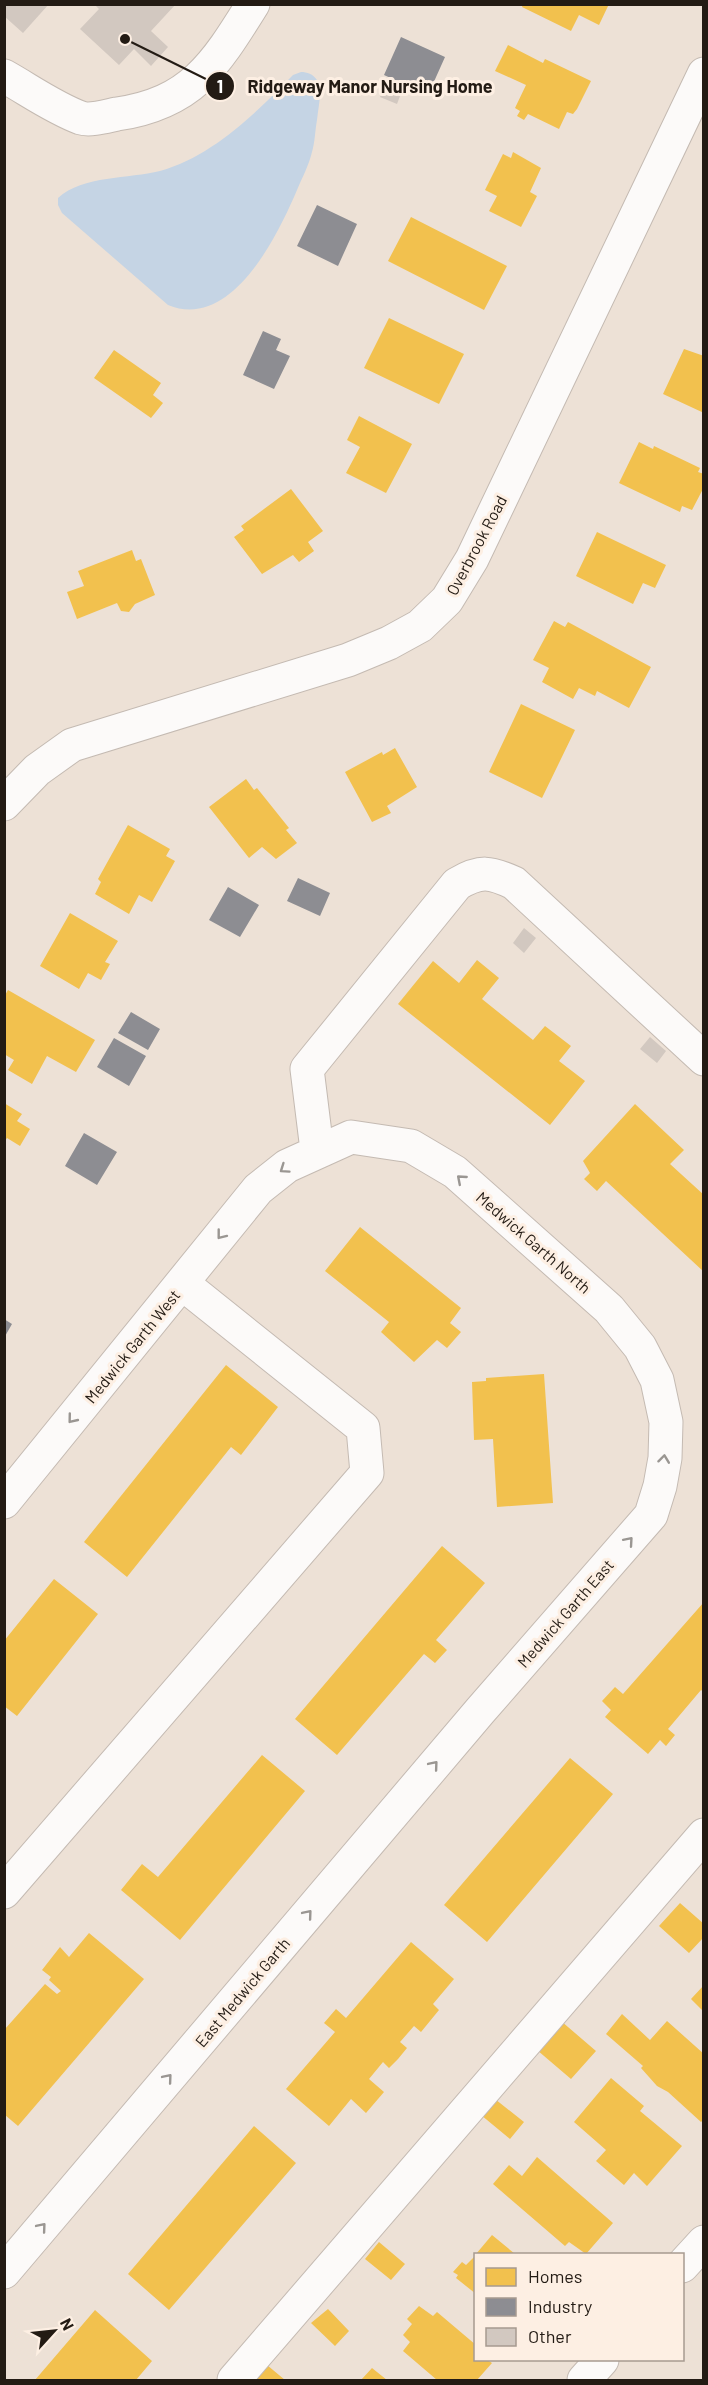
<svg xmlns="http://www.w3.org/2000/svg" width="708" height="2385" viewBox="0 0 708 2385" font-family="Barlow,sans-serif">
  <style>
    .water { fill: #c5d4e4 }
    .homes { fill: #f2c14e }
    .industry { fill: #8d8d92 }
    .building { fill: #d2c8c0 }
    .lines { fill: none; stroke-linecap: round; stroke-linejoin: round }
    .minor-casing { stroke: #c4bab2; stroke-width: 35 }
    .minor { stroke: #fcfaf9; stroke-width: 33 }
    .oneway { stroke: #9a9692 }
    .labels { text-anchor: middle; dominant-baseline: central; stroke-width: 6; stroke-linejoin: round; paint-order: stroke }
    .street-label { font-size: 16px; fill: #231b14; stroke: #fdefe3 }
    .leader { fill: none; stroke: #231b14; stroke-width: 2 }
    .callout-dot { fill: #231b14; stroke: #fdefe3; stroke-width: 2 }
    .mark-label { font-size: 18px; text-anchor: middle; font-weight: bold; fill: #fff }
    .callout-label { font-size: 18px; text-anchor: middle; font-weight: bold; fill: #231b14; stroke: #fdefe3; stroke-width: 6; stroke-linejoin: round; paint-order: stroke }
  </style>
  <rect width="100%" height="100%" fill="#ede1d6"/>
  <path class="water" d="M 301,72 C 307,72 313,74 317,80 C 323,91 318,108 317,120 C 315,131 315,142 312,152 C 309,165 302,178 297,190 C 277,237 231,331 168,305 L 62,213 L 58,205 L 58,198 C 83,175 129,179 160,171 C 213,156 256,113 293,75 Z"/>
  <path class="homes" d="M 523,4 L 609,4 L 599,25 L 579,15 L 571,31 L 522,7 Z
    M 508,45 L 543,63 L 545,59 L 591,81 L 577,109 L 573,114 L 567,112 L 559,129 L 528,114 L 524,120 L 517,116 L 520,111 L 515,108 L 526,85 L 495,71 Z
    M 513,152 L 541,168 L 530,192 L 537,196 L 521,227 L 489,211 L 497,196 L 485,190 L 503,154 L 511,158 Z
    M 411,217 L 507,266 L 484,310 L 388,261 Z
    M 389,318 L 464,354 L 439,404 L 364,368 Z
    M 684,349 L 704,356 L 704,413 L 663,394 Z
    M 114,350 L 161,383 L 153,395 L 163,403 L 151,418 L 94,378 Z
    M 359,416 L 412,444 L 386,493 L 346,473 L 360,447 L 347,440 Z
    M 639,442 L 653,449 L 654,446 L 700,468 L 698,472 L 704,474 L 704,487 L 692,510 L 682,506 L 680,512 L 619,483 Z
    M 291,489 L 323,531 L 308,542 L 314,551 L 299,562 L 293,555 L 262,574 L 234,537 L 244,530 L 241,526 Z
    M 597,532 L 666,565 L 655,588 L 643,583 L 633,604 L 576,576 Z
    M 132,550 L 136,561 L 141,559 L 155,595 L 135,604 L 129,612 L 121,611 L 117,603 L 77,619 L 67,592 L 84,586 L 78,571 Z
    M 554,621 L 565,627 L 568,622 L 651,667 L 629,708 L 597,691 L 595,696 L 579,688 L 573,699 L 542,682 L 549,668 L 533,660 Z
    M 521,704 L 575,730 L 542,798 L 489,772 Z
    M 395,748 L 417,787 L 387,806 L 391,813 L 372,822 L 345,772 L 382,752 L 383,755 Z
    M 246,779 L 254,790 L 257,788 L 289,828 L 286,830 L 297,843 L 276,859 L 262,847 L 249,858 L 209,807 Z
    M 128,825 L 170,849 L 166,856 L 175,861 L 152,902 L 139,895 L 129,914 L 95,894 L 101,882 L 98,879 Z
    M 70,913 L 118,941 L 105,962 L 110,964 L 101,980 L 88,973 L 79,989 L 40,966 Z
    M 477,960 L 499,978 L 482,999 L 533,1040 L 545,1026 L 571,1046 L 559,1061 L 585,1081 L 550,1125 L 398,1004 L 433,961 L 459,983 Z
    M 8,990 L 95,1040 L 76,1072 L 47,1056 L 32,1084 L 8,1070 L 14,1060 L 4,1054 L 4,997 Z
    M 4,1103 L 22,1114 L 17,1121 L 30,1129 L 20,1146 L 7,1138 L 4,1142 Z
    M 635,1104 L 684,1150 L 670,1164 L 704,1195 L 704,1272 L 606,1181 L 597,1191 L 584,1179 L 590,1173 L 583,1161 Z
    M 360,1227 L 461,1308 L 450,1323 L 461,1332 L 447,1348 L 437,1340 L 414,1362 L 381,1332 L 389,1322 L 325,1271 Z
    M 226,1365 L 278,1407 L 241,1455 L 231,1447 L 127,1577 L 84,1542 Z
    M 544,1374 L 553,1503 L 497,1507 L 493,1439 L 474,1440 L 472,1382 L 486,1381 L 486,1378 Z
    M 442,1546 L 485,1583 L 436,1640 L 447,1650 L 435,1663 L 424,1654 L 337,1755 L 295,1719 Z
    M 54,1579 L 98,1614 L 17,1716 L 4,1706 L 4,1641 Z
    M 704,1602 L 704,1692 L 701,1690 L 668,1729 L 675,1735 L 666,1746 L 660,1740 L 648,1754 L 605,1717 L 611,1710 L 602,1701 L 615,1687 L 623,1694 Z
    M 262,1755 L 305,1791 L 180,1940 L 121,1890 L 142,1864 L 158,1877 Z
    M 570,1758 L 613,1794 L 487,1942 L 444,1905 Z
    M 680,1903 L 704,1924 L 704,1937 L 689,1953 L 659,1926 Z
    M 89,1933 L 144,1979 L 18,2126 L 5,2115 L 5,2029 L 45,1984 L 57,1994 L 61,1991 L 49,1980 L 51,1977 L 42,1970 L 60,1947 L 69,1957 Z
    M 411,1942 L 454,1979 L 433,2004 L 439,2010 L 421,2032 L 414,2026 L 400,2042 L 407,2048 L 398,2059 L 389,2068 L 383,2062 L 369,2079 L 384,2092 L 366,2113 L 351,2099 L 329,2126 L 286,2089 L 335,2032 L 324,2023 L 336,2009 L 346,2018 Z
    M 704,1985 L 704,2012 L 691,1999 Z
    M 622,2014 L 650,2040 L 667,2021 L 704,2054 L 704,2119 L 701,2122 L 668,2092 L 657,2086 L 641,2068 L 643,2066 L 606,2034 Z
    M 561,2021 L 596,2051 L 571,2079 L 537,2050 Z
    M 611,2078 L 644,2106 L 640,2111 L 682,2146 L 647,2186 L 634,2173 L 624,2185 L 596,2161 L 606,2150 L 574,2122 Z
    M 495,2099 L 524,2122 L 510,2139 L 481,2115 Z
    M 254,2126 L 296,2163 L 169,2310 L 128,2274 Z
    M 537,2157 L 613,2223 L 586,2254 L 569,2242 L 565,2246 L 493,2184 L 509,2165 L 522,2176 Z
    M 492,2235 L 515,2254 L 476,2254 Z
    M 379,2242 L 405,2264 L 391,2280 L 365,2259 Z
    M 476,2255 L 476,2294 L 456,2278 L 458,2275 L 453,2272 L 462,2262 L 466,2265 Z
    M 419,2306 L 433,2316 L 437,2312 L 476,2345 L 476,2360 L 487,2360 L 492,2363 L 477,2380 L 437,2380 L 403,2351 L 410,2342 L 403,2335 L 412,2324 L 407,2319 Z
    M 328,2309 L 349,2331 L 335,2346 L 311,2323 Z
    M 95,2310 L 152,2361 L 136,2380 L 35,2380 Z
    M 267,2365 L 285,2380 L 254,2380 Z
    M 372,2368 L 387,2380 L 361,2380 Z"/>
  <path class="industry" d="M 401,37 L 445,57 L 428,95 L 384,75 Z
    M 317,205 L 357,224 L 338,266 L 297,246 Z
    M 263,331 L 281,339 L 276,350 L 290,356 L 274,389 L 243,375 Z
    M 298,878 L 330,893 L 320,916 L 287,901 Z
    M 228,887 L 259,905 L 240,937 L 209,920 Z
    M 131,1012 L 160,1029 L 148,1050 L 118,1033 Z
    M 114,1038 L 146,1056 L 129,1086 L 97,1067 Z
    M 84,1133 L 117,1152 L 97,1185 L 65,1166 Z
    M 4,1319 L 12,1324 L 4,1338 Z"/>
  <path class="building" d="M 4,4 L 49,4 L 23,33 L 4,16 Z
    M 94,4 L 176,4 L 151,31 L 168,47 L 151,66 L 134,49 L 119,65 L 80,29 L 99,9 Z
    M 386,81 L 403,88 L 397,104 L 380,97 Z
    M 524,928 L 536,938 L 524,953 L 513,943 Z
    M 650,1037 L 666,1051 L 657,1063 L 640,1049 Z"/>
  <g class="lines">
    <defs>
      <path id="minor" d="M 4,76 C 29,90 54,108 81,118 C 90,121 107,116 117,114 C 192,103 215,65 253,4
        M 4,804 L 37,770 L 72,745 L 348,660 L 389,643 L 420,626 L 447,600 L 472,559 L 704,74
        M 317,1150 L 307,1069 L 457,884 C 481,870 490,872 514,883 L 704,1059
        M 4,1502 L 258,1189 L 287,1166 L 351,1137 L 411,1146 L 455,1172 L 609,1309 L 640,1347 L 657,1380 L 666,1422 L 665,1458 L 660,1486 L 651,1515 L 480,1711 L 4,2272
        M 4,1892 L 367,1473 L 363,1428 L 183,1284
        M 682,2266 L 704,2242
        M 234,2380 L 704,1835
        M 584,2380 L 602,2360"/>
    </defs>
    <use href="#minor" class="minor-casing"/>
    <use href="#minor" class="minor"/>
  </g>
  <defs><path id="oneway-chevron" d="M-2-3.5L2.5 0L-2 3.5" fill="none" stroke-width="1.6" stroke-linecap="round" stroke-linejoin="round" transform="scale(1.5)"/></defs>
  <g class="oneway">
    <use href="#oneway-chevron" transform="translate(284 1169) rotate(145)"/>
    <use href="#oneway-chevron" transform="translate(461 1179) rotate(-139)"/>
    <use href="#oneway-chevron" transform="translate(221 1235) rotate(128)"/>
    <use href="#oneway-chevron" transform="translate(72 1419) rotate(129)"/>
    <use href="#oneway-chevron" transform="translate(664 1459) rotate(-83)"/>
    <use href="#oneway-chevron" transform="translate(629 1541) rotate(-49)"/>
    <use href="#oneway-chevron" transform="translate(434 1765) rotate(-50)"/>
    <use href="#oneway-chevron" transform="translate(308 1914) rotate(-50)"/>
    <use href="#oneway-chevron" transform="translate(168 2078) rotate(-50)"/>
    <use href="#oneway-chevron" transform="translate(42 2227) rotate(-50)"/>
  </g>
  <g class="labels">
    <g class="street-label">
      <text transform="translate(476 545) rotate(-62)">Overbrook Road</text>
      <text transform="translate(534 1242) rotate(41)">Medwick Garth North</text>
      <text transform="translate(132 1346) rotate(-51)">Medwick Garth West</text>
      <text transform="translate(565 1613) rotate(-49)">Medwick Garth East</text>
      <text transform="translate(242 1992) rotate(-50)">East Medwick Garth</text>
    </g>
  </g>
  <path class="leader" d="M125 39L220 86"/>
  <g class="callout-dot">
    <circle cx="125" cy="39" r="6"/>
    <circle cx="220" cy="86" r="15"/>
  </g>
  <g class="mark-label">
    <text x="220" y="93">1</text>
  </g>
  <g class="callout-label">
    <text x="370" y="93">Ridgeway Manor Nursing Home</text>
  </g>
  <rect width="708" height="2385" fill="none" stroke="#231b14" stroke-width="12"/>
  <rect x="474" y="2253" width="210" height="108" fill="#fdefe3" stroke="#a69a90" stroke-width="1.5"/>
  <rect x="486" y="2268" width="30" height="18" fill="#f2c14e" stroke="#a69a90" stroke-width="1.5"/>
  <text x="528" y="2283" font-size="18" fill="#231b14">Homes</text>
  <rect x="486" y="2298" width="30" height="18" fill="#8d8d92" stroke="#a69a90" stroke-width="1.5"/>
  <text x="528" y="2313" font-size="18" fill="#231b14">Industry</text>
  <rect x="486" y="2328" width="30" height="18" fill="#d2c8c0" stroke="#a69a90" stroke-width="1.5"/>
  <text x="528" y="2343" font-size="18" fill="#231b14">Other</text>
  <g transform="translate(54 2331) rotate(63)" stroke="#fdefe3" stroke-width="4.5" paint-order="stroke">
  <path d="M0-4.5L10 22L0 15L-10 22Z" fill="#231b14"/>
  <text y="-9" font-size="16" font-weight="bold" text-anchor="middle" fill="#231b14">N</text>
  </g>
</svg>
